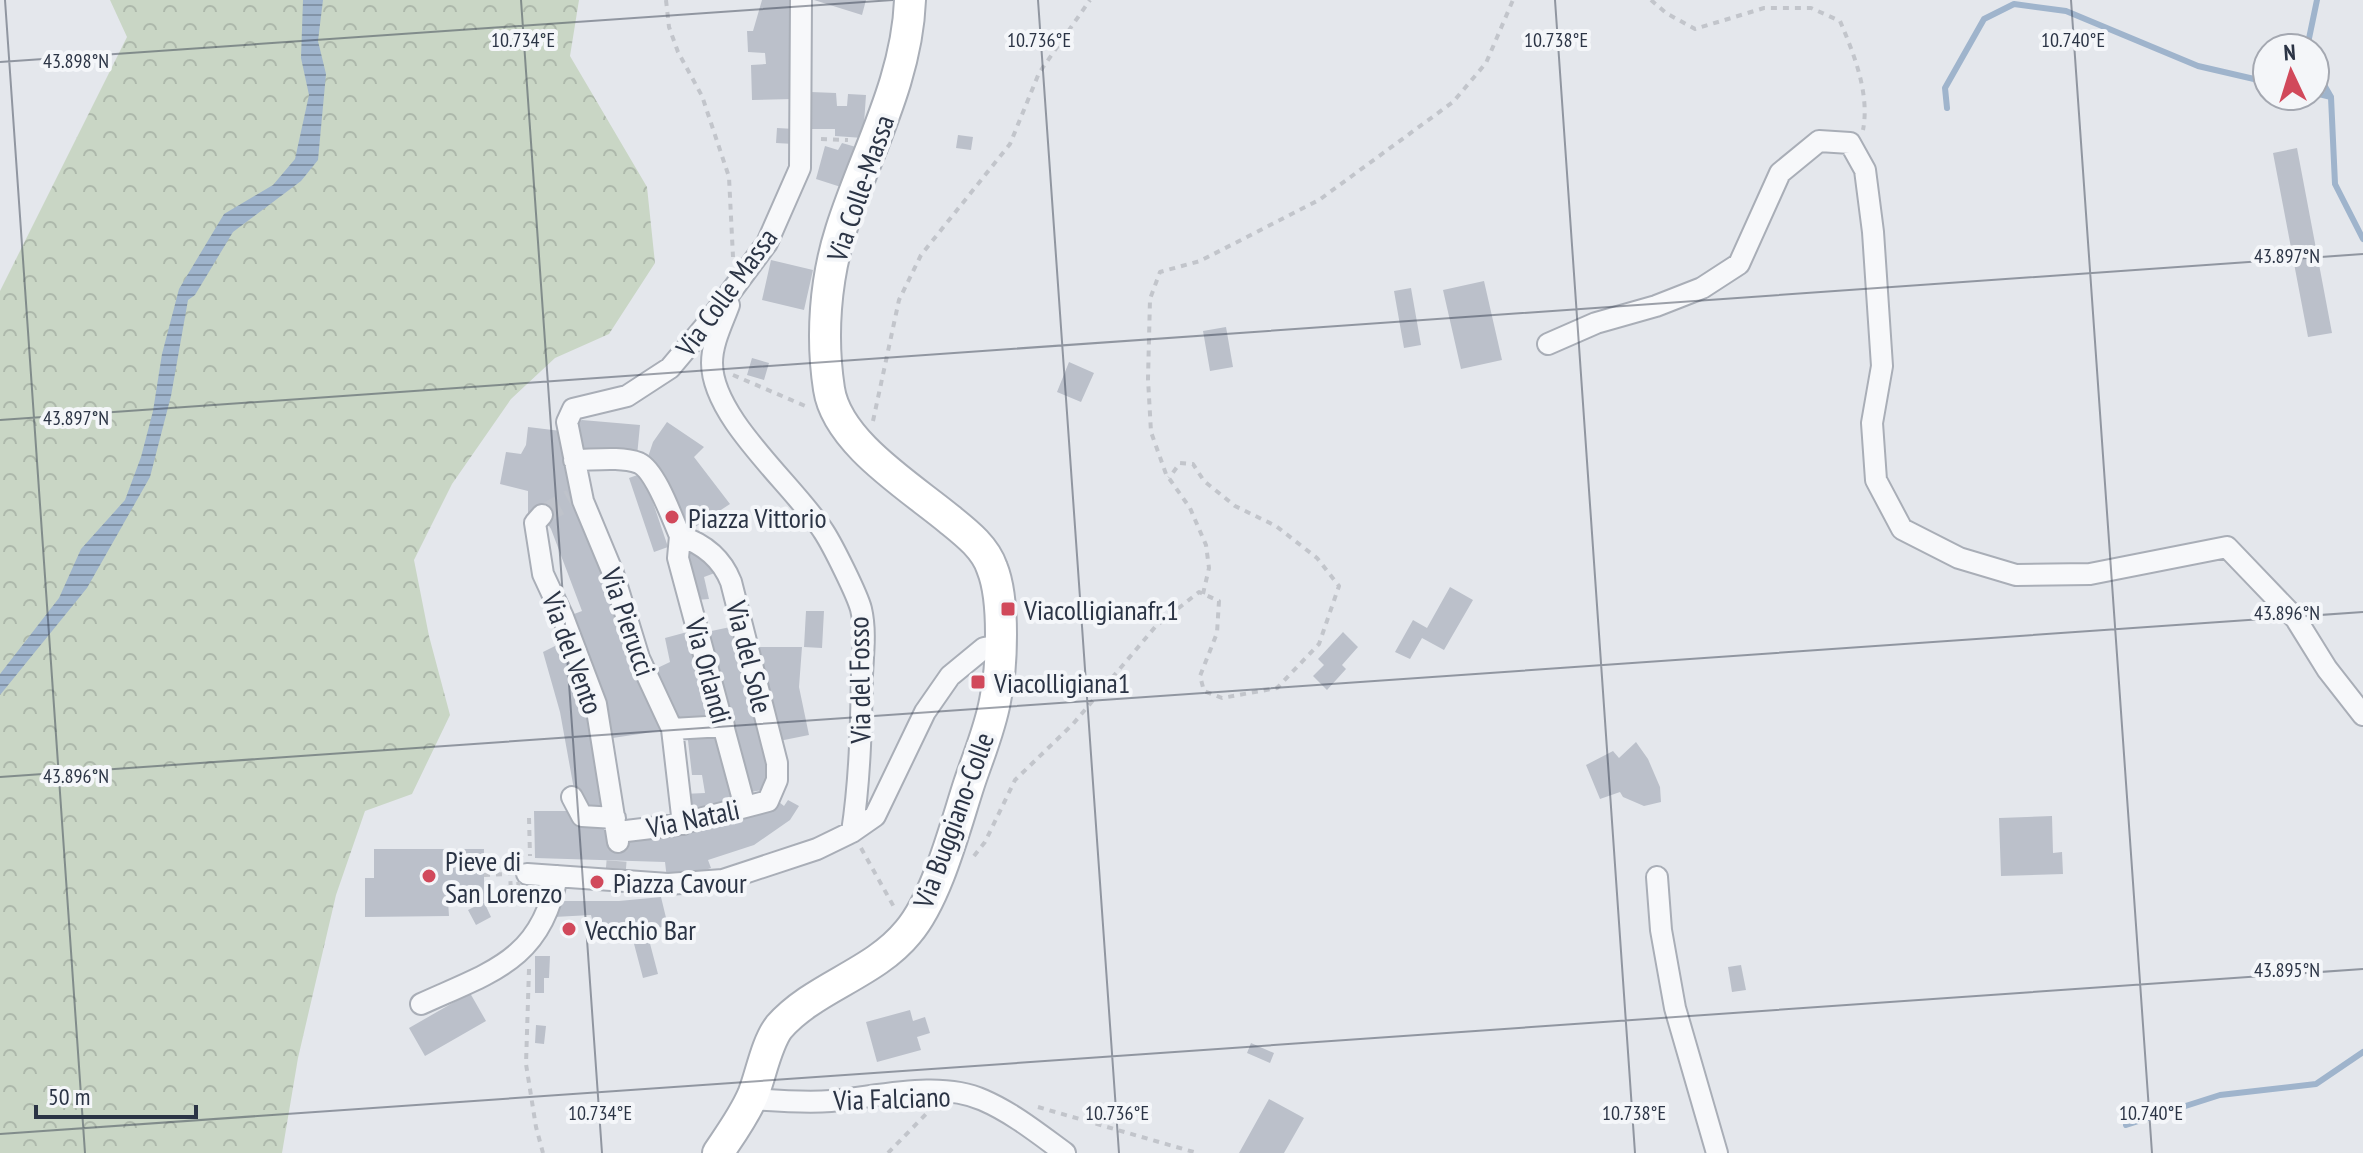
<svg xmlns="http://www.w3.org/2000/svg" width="2363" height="1153" viewBox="0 0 2363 1153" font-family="'PT Sans Narrow',sans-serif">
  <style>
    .forest { fill: url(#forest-crowns) }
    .water { fill: url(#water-rules) }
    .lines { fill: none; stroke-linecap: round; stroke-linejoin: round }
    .stream { stroke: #9fb4cc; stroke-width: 6 }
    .building { fill: #bbc0ca }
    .street-tunnel { stroke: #bfc3cb; stroke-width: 20; stroke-dasharray: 20 10; stroke-linecap: butt }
    .street-casing { stroke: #a9aeb7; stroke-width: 24 }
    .secondary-casing { stroke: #a9aeb7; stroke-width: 34 }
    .path { stroke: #c2c5cb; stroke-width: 4; stroke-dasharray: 6 6; stroke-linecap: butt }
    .street { stroke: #f7f8fa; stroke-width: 20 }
    .secondary { stroke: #fff; stroke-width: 30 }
    .ticks { fill: none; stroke: #2b3445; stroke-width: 2; stroke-opacity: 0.45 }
    .poi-dot { fill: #d1495b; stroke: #f4f6f9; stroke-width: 3 }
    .labels { text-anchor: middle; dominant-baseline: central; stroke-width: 8; stroke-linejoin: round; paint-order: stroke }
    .street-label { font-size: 28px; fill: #2b3445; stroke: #f4f6f9 }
    .poi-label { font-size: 28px; fill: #2b3445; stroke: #f4f6f9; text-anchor: start }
    .ticks-label { font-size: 20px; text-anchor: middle; fill: #2b3445; stroke: #f4f6f9; stroke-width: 8; stroke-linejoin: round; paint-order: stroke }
  </style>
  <defs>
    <pattern id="forest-crowns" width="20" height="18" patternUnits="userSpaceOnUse" patternTransform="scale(2)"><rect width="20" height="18" fill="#c9d6c5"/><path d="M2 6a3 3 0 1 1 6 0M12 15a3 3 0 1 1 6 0" fill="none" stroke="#adb8ab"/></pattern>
    <pattern id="water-rules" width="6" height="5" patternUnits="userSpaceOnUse" patternTransform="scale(2)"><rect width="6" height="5" fill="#9fb4cc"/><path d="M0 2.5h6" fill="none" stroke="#8293a7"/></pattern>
  </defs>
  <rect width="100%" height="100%" fill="#e4e7ec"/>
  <path class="forest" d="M 110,0 L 579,0 L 570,56 L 647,187 L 655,263 L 609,334 L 555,358 L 511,399 L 452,484 L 414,560 L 429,636 L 450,715 L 412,794 L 365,811 L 336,895 L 298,1058 L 282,1153 L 0,1153 L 0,291 L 127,37 Z"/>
  <path class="water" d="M 303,0 L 323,0 L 318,41 L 326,74 L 318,160 L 301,181 L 233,232 L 195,295 L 188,300 L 171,396 L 150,477 L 87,588 L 0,695 L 0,674 L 59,598 L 81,549 L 125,500 L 141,457 L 153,411 L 162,354 L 179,289 L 224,214 L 273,185 L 295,159 L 309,95 L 301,58 Z"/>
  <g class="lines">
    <path class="stream" d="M 2307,48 L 2317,0
      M 2315,69 L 2331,97 L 2335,184 L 2363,239
      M 2315,93 L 2331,97
      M 1947,108 L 1945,88 L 1984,19 L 2014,4 L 2066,11 L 2198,66 L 2267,82
      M 2126,1125 L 2220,1095 L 2316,1084 L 2363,1052"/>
  </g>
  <path class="building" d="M 762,0 L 792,0 L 789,23 L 792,99 L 752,100 L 751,65 L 766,64 L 765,53 L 748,52 L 747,31 L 753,31 Z
    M 814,0 L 866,0 L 862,15 Z
    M 811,92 L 836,93 L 837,106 L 847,106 L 848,94 L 866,95 L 863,138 L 835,136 L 835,129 L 811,129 Z
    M 777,128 L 795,129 L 794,144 L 776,143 Z
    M 958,135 L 973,137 L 971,150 L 956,148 Z
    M 842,143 L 856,147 L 844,188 L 816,179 L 825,146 L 838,150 Z
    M 2297,148 L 2332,333 L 2308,337 L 2273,153 Z
    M 771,260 L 813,270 L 804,310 L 762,300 Z
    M 1484,281 L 1502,360 L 1461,369 L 1443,290 Z
    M 1411,288 L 1421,345 L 1404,348 L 1394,291 Z
    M 1226,327 L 1233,367 L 1210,371 L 1203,331 Z
    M 752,358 L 769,363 L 764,380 L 747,375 Z
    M 1069,362 L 1094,373 L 1081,402 L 1057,392 Z
    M 582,420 L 640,425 L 637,456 L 579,451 L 574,423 Z
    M 667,422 L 704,447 L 694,457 L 730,504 L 689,531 L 645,466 L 653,442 Z
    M 528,427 L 561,431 L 571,499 L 602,560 L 666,730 L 606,739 L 566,617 L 582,611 L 551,529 L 542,515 L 528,516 L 528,491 L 500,484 L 506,452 L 521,454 L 526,445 Z
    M 643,473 L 668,547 L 654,552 L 629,478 Z
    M 698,549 L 720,571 L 704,577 L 709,599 L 696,600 L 683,558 Z
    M 1450,587 L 1473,600 L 1444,650 L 1422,638 L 1410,659 L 1395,652 L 1413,620 L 1427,628 Z
    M 806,611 L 824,611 L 822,648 L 804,647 Z
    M 735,626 L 770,748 L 769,789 L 745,793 L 718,720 L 677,721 L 649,672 L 670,662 L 665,638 L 691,631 L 702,633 Z
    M 1343,632 L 1358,647 L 1342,665 L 1346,669 L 1327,690 L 1313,676 L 1324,665 L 1318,659 Z
    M 569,639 L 592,707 L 609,811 L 584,811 L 575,795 L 560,712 L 543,652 Z
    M 755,647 L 802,647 L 799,687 L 809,735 L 774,742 Z
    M 721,730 L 741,804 L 688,818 L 683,794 L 705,793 L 702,775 L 692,775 L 687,732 Z
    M 1636,742 L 1648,759 L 1660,787 L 1661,802 L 1644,806 L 1623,797 L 1620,792 L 1600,799 L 1586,765 L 1613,751 L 1619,758 Z
    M 774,798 L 784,806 L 788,800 L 799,806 L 790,820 L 754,845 L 708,860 L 711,868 L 682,878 L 667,879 L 665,862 L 535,858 L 534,811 L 577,811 L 577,826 L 597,820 L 609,836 Z
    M 2052,816 L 2053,853 L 2062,852 L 2063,874 L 2001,876 L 1999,818 Z
    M 374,849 L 484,849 L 484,902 L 491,917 L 476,925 L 468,910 L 484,902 L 448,901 L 449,916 L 365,917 L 365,878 L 374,878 Z
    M 661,897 L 668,926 L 627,933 L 596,935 L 591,915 L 554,917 L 561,901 L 619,901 Z
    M 648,936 L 658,974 L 643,978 L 633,940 Z
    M 535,956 L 550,956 L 549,978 L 544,978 L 544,993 L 535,993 Z
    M 1741,965 L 1746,990 L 1732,992 L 1728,967 Z
    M 470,993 L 486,1021 L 425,1056 L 409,1028 Z
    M 910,1010 L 913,1021 L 925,1017 L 930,1033 L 917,1037 L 921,1050 L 877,1062 L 866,1022 Z
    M 536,1025 L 546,1026 L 544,1044 L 535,1043 Z
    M 1251,1043 L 1274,1053 L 1270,1063 L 1247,1053 Z
    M 1269,1099 L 1304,1118 L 1284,1153 L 1239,1153 Z"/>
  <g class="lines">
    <path class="street-tunnel" d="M 542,515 L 571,499
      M 615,881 L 618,842"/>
    <defs>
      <path id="street" d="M 729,305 C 722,324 712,343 712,363 C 712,419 795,486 824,532 C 833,546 857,594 861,609 C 866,630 863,654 862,675 C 861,728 860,780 852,832
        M 1548,344 L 1596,323 L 1656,306 L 1702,288 L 1739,264 L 1780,173 L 1819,141 L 1850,143 L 1865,170 L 1873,232 L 1882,366 L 1872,423 L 1876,480 L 1902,529 L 1959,558 L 2016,575 L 2090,574 L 2227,547 L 2296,619 L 2327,669 L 2363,715
        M 574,460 C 593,460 621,456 639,463 C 656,471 672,518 680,536
        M 542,515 L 535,523 L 543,574 L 563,617 L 596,704 L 618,842
        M 680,536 L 678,558 L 745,807
        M 672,729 L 724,726
        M 572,797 L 582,816 L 615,818
        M 683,824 L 672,729 L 639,658 L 613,573 L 583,501 L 567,422 L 573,409 L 627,396 L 670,368 L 707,324 L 767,243 L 800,168 L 801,0
        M 618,832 L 676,825 L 768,801 L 777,780 L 777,763 L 731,582 C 722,559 704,544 680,536
        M 527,874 L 668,884 L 723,880 L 817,849 L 852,832 L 875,816 L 925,712 L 950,676 L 984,648 L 1000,645
        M 1657,877 L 1661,930 L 1675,1008 L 1717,1153
        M 421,1004 C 491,972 542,960 557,876
        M 751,1099 C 778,1101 805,1103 831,1101 C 877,1097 939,1080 983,1100 C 1013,1113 1039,1134 1065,1153"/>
      <path id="secondary" d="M 718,1153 C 730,1135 744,1116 753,1095 C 761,1075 766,1044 779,1027 C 814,987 874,974 908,932 C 937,898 955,827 969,784 C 978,757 990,729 995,701 C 1002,668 1005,600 992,568 C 985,547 965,532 949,519 C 909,486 837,442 829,389 C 821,337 825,280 841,230 C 865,154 907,82 910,0"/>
    </defs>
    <use href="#street" class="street-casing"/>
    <use href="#secondary" class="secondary-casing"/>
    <path class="path" d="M 666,0 L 669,27 L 678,52 L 702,96 L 729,177 L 733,257
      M 1651,0 L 1666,13 L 1695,29 L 1764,8 L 1811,8 L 1840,21 C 1854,54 1870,94 1863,130
      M 821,139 L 848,140
      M 733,375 L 810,408
      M 873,421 L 899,300 L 921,255 L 1010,144 L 1039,73 L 1090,0
      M 1203,594 L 1209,568 L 1206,545 L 1190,508 L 1166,474 L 1151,432 L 1148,379 L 1150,299 L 1160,272 L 1200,261 L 1319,200 L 1453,102 L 1486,63 L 1513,0
      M 529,818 L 530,856
      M 861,848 L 894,907
      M 509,853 L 516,853 L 519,892 L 511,893 Z
      M 974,856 L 985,842 L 1015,780 L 1073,724 L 1156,626 L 1199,592 L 1219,601 L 1217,633 L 1200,676 L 1204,691 L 1222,698 L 1277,688 L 1319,644 L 1339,586 L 1317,558 L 1276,526 L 1235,506 L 1204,481 L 1193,464 L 1180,463 L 1169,478
      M 484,875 L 507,874
      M 529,969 L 526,1064 L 536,1127 L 543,1153
      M 1038,1107 L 1197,1153
      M 888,1153 L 928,1112"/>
    <use href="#street" class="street"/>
    <use href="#secondary" class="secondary"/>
  </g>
  <path class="ticks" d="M 5,0 L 85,1153M 521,0 L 602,1153M 1038,0 L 1119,1153M 1555,0 L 1635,1153M 2071,0 L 2152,1153M 0,62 L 893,0M 0,420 L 2363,254M 0,777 L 2363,612M 0,1134 L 2363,969"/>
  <g class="poi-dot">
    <circle cx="672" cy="517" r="8"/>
    <rect x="1000" y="601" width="16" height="16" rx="4"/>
    <rect x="970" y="674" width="16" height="16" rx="4"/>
    <circle cx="429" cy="876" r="8"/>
    <circle cx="597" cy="882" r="8"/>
    <circle cx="569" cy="929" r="8"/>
  </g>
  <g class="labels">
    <g class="street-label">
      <text transform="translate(860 188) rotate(-71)">Via Colle-Massa</text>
      <text transform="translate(726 292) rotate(-54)">Via Colle Massa</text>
      <text transform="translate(629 622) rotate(71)">Via Pierucci</text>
      <text transform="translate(573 653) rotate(70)">Via del Vento</text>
      <text transform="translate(750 657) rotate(76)">Via del Sole</text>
      <text transform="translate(709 671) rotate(75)">Via Orlandi</text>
      <text transform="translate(859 680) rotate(-91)">Via del Fosso</text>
      <text transform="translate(693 818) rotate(-12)">Via Natali</text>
      <text transform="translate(953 820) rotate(-70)">Via Buggiano-Colle</text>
      <text transform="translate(892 1098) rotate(-2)">Via Falciano</text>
    </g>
    <g class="poi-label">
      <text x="688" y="517">Piazza Vittorio</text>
      <text x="1024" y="609">Viacolligianafr.1</text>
      <text x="994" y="682">Viacolligiana1</text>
      <text x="445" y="860">Pieve di<tspan x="445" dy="32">San Lorenzo</tspan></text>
      <text x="613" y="882">Piazza Cavour</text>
      <text x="585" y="929">Vecchio Bar</text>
    </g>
  </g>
  <g class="ticks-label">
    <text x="1556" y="47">10.738°E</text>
    <text x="523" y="47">10.734°E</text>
    <text x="1039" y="47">10.736°E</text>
    <text x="2073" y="47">10.740°E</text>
    <text x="76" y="68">43.898°N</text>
    <text x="2287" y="263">43.897°N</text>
    <text x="76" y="425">43.897°N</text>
    <text x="2287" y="620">43.896°N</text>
    <text x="76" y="783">43.896°N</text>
    <text x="2287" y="977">43.895°N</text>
    <text x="600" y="1120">10.734°E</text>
    <text x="1117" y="1120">10.736°E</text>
    <text x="1634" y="1120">10.738°E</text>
    <text x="2151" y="1120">10.740°E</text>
  </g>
  <g transform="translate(2291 72) rotate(356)"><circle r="38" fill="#f4f6f9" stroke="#a4a8b1" stroke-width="2"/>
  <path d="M0-6L14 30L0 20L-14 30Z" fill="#d1495b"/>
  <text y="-12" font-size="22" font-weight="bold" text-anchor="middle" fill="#2b3445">N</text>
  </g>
  <path d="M36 1105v12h160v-12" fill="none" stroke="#2b3445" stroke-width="4"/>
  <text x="48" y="1105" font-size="24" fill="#2b3445" stroke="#f4f6f9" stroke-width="6" paint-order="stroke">50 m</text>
</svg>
